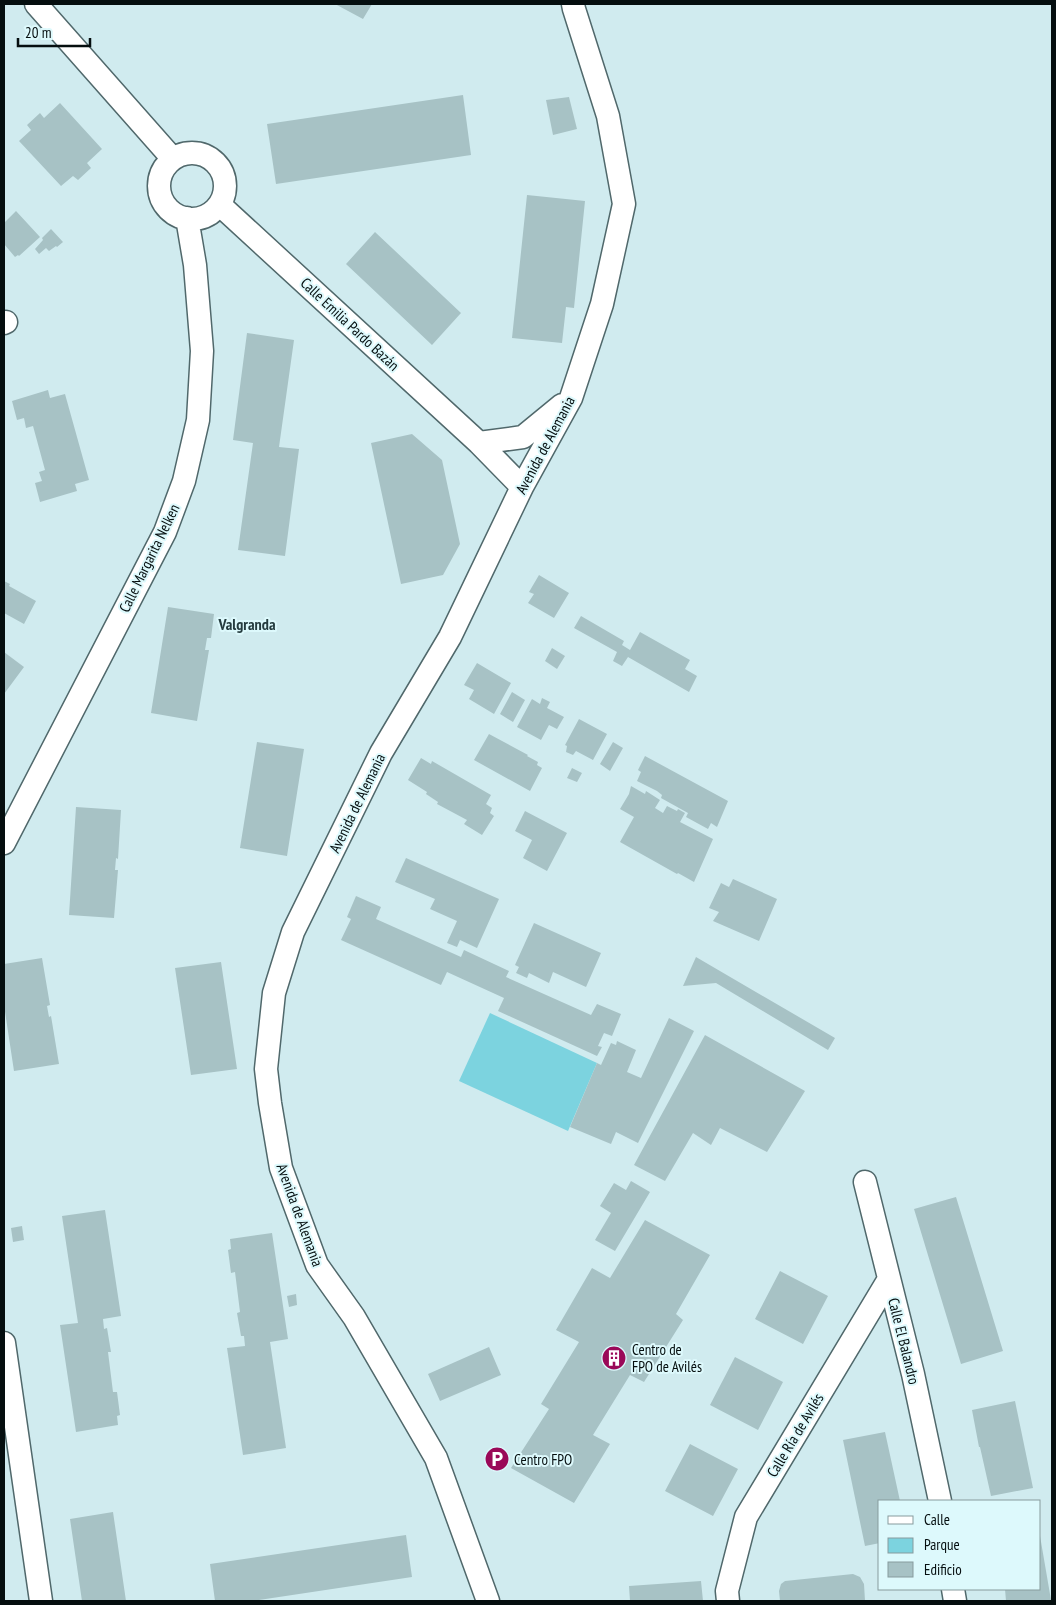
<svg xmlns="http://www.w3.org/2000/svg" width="1056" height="1605" viewBox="0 0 1056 1605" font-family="'PT Sans Narrow',sans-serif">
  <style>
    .green { fill: #7cd3df }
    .building { fill: #a7c2c5 }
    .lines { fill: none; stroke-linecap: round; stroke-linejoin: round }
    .street-casing { stroke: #50686b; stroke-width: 25 }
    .street { stroke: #fff; stroke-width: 22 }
    .labels { text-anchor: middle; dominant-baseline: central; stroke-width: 4; stroke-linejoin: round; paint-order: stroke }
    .street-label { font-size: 15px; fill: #050e0f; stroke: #ddf9fc }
    .poi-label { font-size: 15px; fill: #050e0f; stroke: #ddf9fc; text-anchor: start }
    .neighbourhood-label { font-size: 16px; font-weight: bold; fill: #253c3f; stroke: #ddf9fc }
  </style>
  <rect width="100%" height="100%" fill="#d0ebef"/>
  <path class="green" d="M 490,1013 L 597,1063 L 568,1131 L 459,1081 Z"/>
  <path class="building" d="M 335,4 L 372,4 L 363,19 Z
    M 463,95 L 471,155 L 276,184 L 267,124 Z
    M 569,97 L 577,129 L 553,135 L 546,100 Z
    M 60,103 L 102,149 L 87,163 L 91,168 L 78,180 L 73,176 L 61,186 L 19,141 L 31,130 L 27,125 L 40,113 L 44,118 Z
    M 527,195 L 585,201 L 574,308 L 566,307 L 562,343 L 512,338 Z
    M 16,211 L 40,237 L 19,256 L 18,255 L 15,257 L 4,244 L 4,223 Z
    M 51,229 L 63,242 L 57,247 L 56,246 L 49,251 L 46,248 L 39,254 L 35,249 L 43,240 L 42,238 Z
    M 375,232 L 461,313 L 432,345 L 346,264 Z
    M 247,333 L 294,340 L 279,447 L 299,449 L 285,556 L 238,550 L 253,443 L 233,440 Z
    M 48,390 L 50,398 L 65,394 L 89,480 L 75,484 L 77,491 L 40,502 L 35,483 L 42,481 L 39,472 L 45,470 L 33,426 L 26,428 L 24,418 L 17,420 L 12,401 Z
    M 412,434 L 442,460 L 460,544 L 443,575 L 401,584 L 371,443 Z
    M 539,575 L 569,593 L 554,618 L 528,603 L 534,594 L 529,592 Z
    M 4,581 L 10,584 L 9,586 L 36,601 L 24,624 L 4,613 Z
    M 168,607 L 214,614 L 211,638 L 207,638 L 205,650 L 209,650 L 197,721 L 151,713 Z
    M 581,616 L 624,641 L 622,645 L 630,650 L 640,632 L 690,660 L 685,669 L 697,676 L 689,692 L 628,657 L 622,666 L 613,661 L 617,652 L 574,628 Z
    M 552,648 L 565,656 L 557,669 L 545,661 Z
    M 4,652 L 24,667 L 4,694 Z
    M 477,663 L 511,683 L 494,714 L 469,699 L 474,690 L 464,685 Z
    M 512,692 L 525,700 L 513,722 L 500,714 Z
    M 542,698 L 550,702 L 547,708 L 564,717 L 557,729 L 549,725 L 541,740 L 517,727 L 532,699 L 540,704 Z
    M 579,719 L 607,734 L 593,760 L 576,751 L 573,755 L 566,752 L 567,746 L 565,745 Z
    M 489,734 L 528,755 L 527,756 L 538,762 L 537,765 L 542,768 L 530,791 L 474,760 Z
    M 257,742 L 304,749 L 287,856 L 240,848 Z
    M 613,742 L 623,748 L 610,771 L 600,764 Z
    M 645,756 L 728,801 L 717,827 L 711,823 L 708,829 L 686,817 L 688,813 L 661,798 L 662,795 L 657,791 L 637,781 L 641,772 L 638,770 Z
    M 421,758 L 431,764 L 432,761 L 491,795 L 486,804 L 492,808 L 490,813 L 494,816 L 482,835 L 464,824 L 467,820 L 437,804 L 438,802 L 426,794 L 427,792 L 408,780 Z
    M 572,768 L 582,773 L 577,782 L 567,778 Z
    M 631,786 L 645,794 L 646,791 L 660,800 L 655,808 L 663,813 L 667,806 L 677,811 L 678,809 L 685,813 L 680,822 L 713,839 L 694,882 L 678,873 L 677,874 L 620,842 L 634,817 L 620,809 L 629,794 Z
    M 76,807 L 121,810 L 118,859 L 116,858 L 115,870 L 118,870 L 114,918 L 69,915 Z
    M 525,811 L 567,833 L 547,871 L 523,858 L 532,840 L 515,831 Z
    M 406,858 L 499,899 L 477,948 L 460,940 L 457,947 L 447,943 L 457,921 L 430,909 L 435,899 L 395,882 Z
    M 733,879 L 777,899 L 759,941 L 713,921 L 719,912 L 709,908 L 721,883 L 729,887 Z
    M 356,896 L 381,907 L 376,919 L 461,957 L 464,950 L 509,971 L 506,977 L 591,1015 L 597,1004 L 621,1014 L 612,1036 L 604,1033 L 598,1046 L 602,1047 L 597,1056 L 498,1011 L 504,998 L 447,972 L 441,985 L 341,940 L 351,919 L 347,917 Z
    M 534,923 L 601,953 L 586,987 L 553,972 L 549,983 L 529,973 L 527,978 L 516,973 L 519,967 L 515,965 Z
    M 696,957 L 835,1038 L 828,1050 L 716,983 L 683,986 Z
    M 42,958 L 50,1005 L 47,1006 L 49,1017 L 51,1016 L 59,1064 L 14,1071 L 4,1005 L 4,964 Z
    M 221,962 L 237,1069 L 191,1075 L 175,968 Z
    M 669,1018 L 694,1031 L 638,1143 L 616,1132 L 611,1144 L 570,1127 L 597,1063 L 601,1065 L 611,1043 L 616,1045 L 617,1041 L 636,1050 L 627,1072 L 641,1078 Z
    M 705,1035 L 805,1091 L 767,1152 L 720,1128 L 711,1145 L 693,1133 L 665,1181 L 634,1165 Z
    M 631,1181 L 650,1192 L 615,1251 L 595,1240 L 611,1213 L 600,1206 L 614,1183 L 626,1190 Z
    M 956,1197 L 1003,1351 L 961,1364 L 914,1209 Z
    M 105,1210 L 121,1316 L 103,1319 L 104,1329 L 107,1328 L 111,1352 L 108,1352 L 113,1392 L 117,1392 L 120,1415 L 117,1416 L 118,1425 L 76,1432 L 60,1325 L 78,1323 L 62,1216 Z
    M 645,1220 L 710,1255 L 676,1314 L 683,1320 L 644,1382 L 630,1375 L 593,1435 L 610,1444 L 574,1503 L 511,1468 L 549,1409 L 541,1404 L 579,1342 L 556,1330 L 592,1268 L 610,1278 Z
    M 22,1226 L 24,1240 L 13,1242 L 11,1228 Z
    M 272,1233 L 288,1339 L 270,1342 L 286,1448 L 243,1455 L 227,1348 L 245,1346 L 244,1336 L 241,1336 L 237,1313 L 240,1312 L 235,1272 L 231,1273 L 228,1250 L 231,1249 L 230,1239 Z
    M 780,1271 L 828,1296 L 803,1344 L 755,1319 Z
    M 296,1294 L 297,1305 L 289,1307 L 287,1296 Z
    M 489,1347 L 501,1375 L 440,1401 L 428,1374 Z
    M 735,1357 L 783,1382 L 758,1430 L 710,1405 Z
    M 1015,1401 L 1033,1488 L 991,1496 L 980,1447 L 979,1447 L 972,1410 Z
    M 885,1432 L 900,1501 L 880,1501 L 880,1543 L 865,1546 L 843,1440 Z
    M 690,1444 L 738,1469 L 713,1516 L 665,1491 Z
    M 113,1512 L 126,1601 L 82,1601 L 70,1519 Z
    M 406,1535 L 412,1577 L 252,1601 L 215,1601 L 210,1564 Z
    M 1040,1536 L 1051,1600 L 1050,1601 L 1006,1601 L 1005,1589 L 1040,1589 Z
    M 853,1574 L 860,1577 L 864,1584 L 865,1601 L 780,1601 L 779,1591 L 781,1584 L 785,1581 Z
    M 701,1581 L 703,1601 L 630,1601 L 629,1586 Z"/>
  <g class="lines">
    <defs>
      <path id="street" d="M 36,4 L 173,159
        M159 186a33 33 0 1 1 66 0a33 33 0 1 1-66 0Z
        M 220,205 L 479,443 L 522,487
        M 4,323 L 6,322
        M 479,443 L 523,437 L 562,405
        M 4,843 L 165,532 L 184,481 L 198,420 L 202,351 L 195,265 L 187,218
        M 865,1182 L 913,1374 L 940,1501
        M 4,1343 L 41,1601
        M 953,1589 L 955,1601
        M 488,1601 L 436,1458 L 354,1317 L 317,1265 L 281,1168 L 270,1103 L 266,1069 L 274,993 L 293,932 L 381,753 L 450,637 L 522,487 L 571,398 L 602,304 L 624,204 L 608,116 L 574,9 L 573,4
        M 728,1601 L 727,1591 L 746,1517 L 889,1279"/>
    </defs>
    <use href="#street" class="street-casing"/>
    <use href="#street" class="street"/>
  </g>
  <defs>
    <symbol id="building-disc" viewBox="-11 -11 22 22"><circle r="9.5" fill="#9a0858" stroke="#ddf9fc"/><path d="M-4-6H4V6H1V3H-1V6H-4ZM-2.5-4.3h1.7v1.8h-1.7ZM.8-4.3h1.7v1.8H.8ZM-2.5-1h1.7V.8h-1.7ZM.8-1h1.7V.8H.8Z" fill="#fff"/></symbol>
    <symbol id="parking-disc" viewBox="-11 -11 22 22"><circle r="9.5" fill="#9a0858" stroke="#ddf9fc"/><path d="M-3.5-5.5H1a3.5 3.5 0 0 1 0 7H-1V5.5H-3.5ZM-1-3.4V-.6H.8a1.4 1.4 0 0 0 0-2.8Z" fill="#fff"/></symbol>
  </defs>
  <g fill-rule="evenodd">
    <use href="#building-disc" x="600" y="1344" width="28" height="28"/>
    <use href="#parking-disc" x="483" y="1445" width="28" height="28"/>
  </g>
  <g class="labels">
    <g class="street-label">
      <text transform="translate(350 324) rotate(43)">Calle Emilia Pardo Bazán</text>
      <text transform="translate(545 445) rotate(-62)">Avenida de Alemania</text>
      <text transform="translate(149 558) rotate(-64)">Calle Margarita Nelken</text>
      <text transform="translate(357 803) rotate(-64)">Avenida de Alemania</text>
      <text transform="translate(300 1215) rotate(70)">Avenida de Alemania</text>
      <text transform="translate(904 1341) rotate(76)">Calle El Balandro</text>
      <text transform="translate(795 1435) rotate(-59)">Calle Ría de Avilés</text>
    </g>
    <g class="poi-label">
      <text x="632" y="1349">Centro de<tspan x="632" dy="17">FPO de Avilés</tspan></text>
      <text x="514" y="1459">Centro FPO</text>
    </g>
    <g class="neighbourhood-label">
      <text x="247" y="624">Valgranda</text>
    </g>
  </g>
  <rect width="1056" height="1605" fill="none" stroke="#050e0f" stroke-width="10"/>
  <rect x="878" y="1500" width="162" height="90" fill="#ddf9fc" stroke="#879b9d"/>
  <rect x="888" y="1516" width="25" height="8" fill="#ffffff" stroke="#879b9d"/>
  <text x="924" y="1525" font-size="15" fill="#050e0f">Calle</text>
  <rect x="888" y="1538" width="25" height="15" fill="#7cd3df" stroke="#879b9d"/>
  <text x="924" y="1550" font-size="15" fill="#050e0f">Parque</text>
  <rect x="888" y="1562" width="25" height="15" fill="#a7c2c5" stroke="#879b9d"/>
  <text x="924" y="1575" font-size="15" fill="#050e0f">Edificio</text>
  <path d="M18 38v8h72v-8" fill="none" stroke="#050e0f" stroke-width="2.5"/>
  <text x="25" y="38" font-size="15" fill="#050e0f" stroke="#ddf9fc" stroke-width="4" paint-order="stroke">20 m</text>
</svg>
